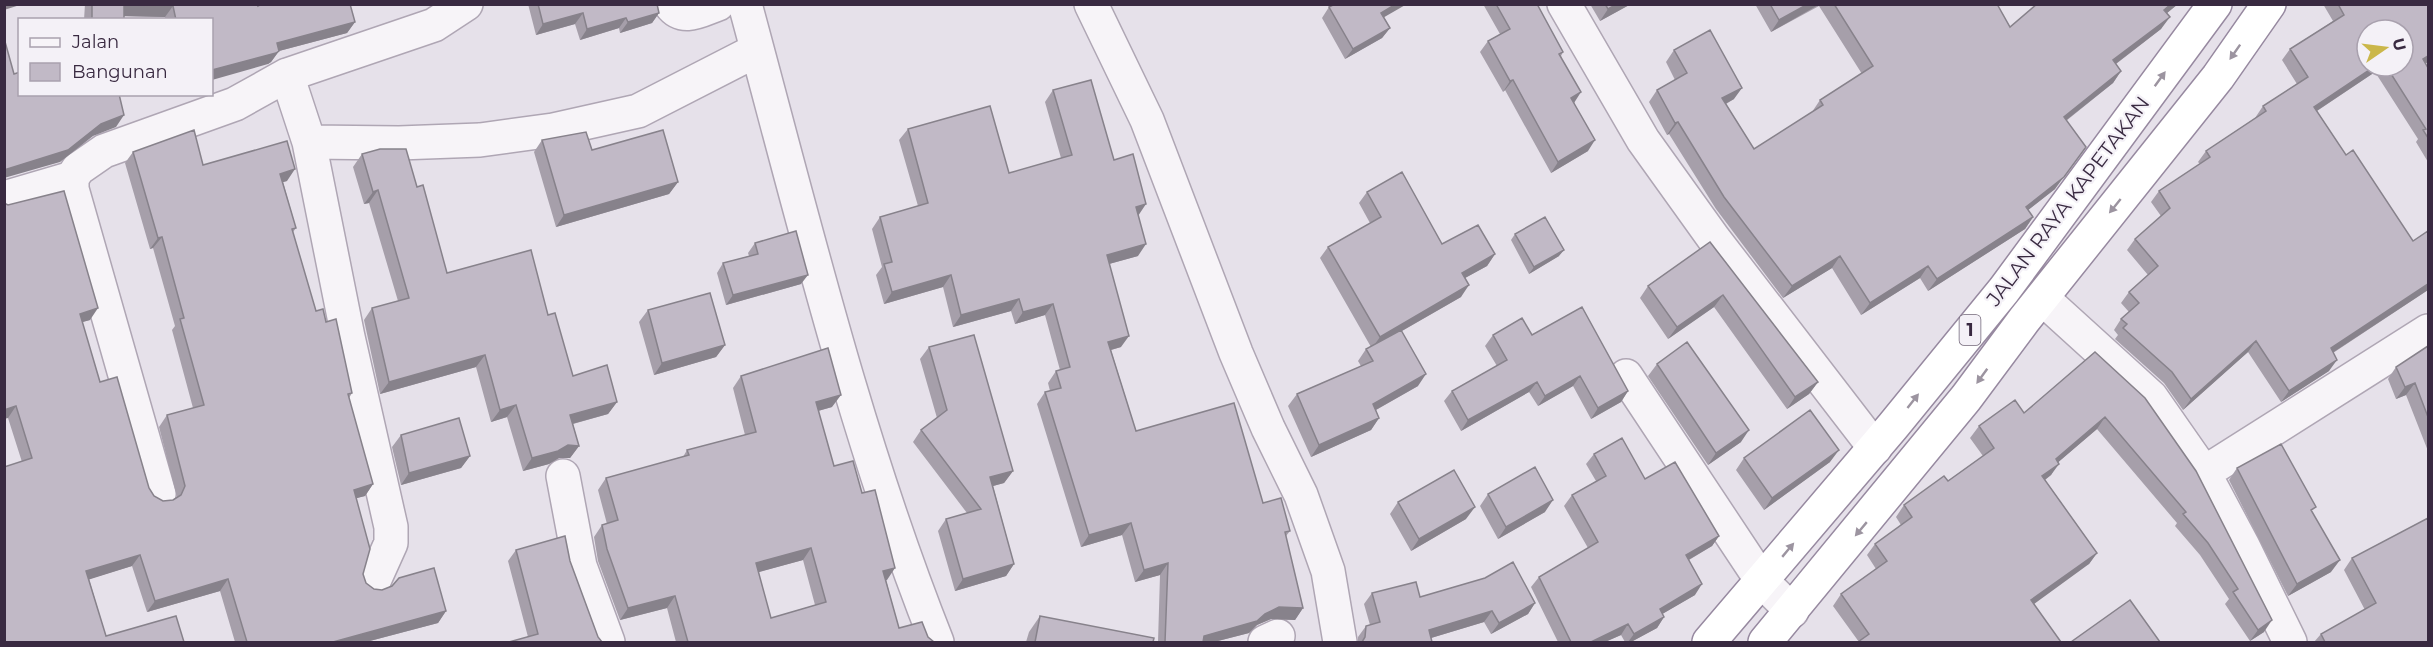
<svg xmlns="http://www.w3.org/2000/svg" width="2433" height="647" viewBox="0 0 2433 647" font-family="Montserrat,sans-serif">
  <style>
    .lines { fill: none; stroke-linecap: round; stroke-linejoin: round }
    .street-casing { stroke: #afa6b4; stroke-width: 36 }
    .highway-casing { stroke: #9789a0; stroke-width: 36 }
    .street { stroke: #f7f4f8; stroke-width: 33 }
    .highway { stroke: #fff; stroke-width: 33 }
    .wall { fill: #a69faa; fill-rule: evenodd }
    .shaded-wall { fill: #87828b }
    .building { fill: #c1b9c6; stroke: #87828b; stroke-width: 1.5; fill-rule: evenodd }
    .oneway { fill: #9c94a0 }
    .labels { text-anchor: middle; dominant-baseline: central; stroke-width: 4.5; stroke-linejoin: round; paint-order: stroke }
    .shield { fill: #f4f1f7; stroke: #716678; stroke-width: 1.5 }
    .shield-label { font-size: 18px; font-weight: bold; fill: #392a41 }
    .street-label { font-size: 20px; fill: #392a41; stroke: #f4f1f7 }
  </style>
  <rect width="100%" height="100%" fill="#e6e1ea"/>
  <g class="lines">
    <defs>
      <path id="street" d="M 670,4 C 683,22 701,10 718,4
        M 745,4 C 803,218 855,436 937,642
        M 1091,4 L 1147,120 L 1236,353 L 1268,428 L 1301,495 L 1328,571 L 1340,642
        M 1564,4 L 1643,140 L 1714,239 L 1875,448
        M 287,75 L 309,142 L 348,337 L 391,527 L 391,543 L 373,583
        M 309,142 L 399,143 L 480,140 L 553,130 L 638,111 L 757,50
        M 4,198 L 72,178
        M 2042,298 L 2151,397 L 2204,473 L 2243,546 L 2290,642
        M 1626,376 L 1762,581 L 1792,611
        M 2204,473 L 2428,331
        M 563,476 L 580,566 L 608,642
        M 159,494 L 72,189 L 72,178 L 78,169 L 104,151 L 235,104 L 287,75 L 434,25 L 466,4
        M 1265,642 L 1278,636"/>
      <path id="highway" d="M 1709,642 L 1893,426 L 2004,290 L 2215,4
        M 1765,642 L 1966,398 L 2024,320 L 2218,77 L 2269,4"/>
    </defs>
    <use href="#street" class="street-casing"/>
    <use href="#highway" class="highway-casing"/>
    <use href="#street" class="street"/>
    <use href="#highway" class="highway"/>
  </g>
  <path class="wall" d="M 85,4 L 258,4 L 258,6 L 355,22 L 347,33 L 279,51 L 271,62 L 268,64 L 212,20 L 165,20 L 165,17 L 124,16 L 124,20 L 84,20 Z
    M 528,4 L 657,4 L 659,13 L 652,23 L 620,33 L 619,28 L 580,40 L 575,24 L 536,35 Z
    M 1483,4 L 1537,4 L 1563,52 L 1561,56 L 1588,151 L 1551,173 L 1505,90 L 1503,92 L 1480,52 L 1488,41 L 1500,34 Z
    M 1590,4 L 1631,4 L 1600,21 Z
    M 1755,4 L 1997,4 L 2010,27 L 2037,4 L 2178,4 L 2167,13 L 2161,29 L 2116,64 L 2121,71 L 2113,83 L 2066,121 L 2055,189 L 2028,210 L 2033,217 L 2025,229 L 1928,291 L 1920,278 L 1861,315 L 1832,268 L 1783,298 L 1716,209 L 1669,134 L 1667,135 L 1649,102 L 1657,90 L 1675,80 L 1666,62 L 1674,50 L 1734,99 L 1726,104 L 1754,149 L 1812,112 L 1820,100 L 1862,74 L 1819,6 L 1771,32 Z
    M 2323,4 L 2428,4 L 2426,64 L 2428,68 L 2428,162 L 2416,142 L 2418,139 L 2375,72 L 2317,111 L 2346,155 L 2413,241 L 2428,231 L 2428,290 L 2333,353 L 2329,371 L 2281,402 L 2248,352 L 2183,410 L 2164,383 L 2115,339 L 2118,335 L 2114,330 L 2121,319 L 2129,312 L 2121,303 L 2129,292 L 2148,275 L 2127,250 L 2135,239 L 2161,216 L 2151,202 L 2159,191 L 2200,164 L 2198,162 L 2206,151 L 2255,118 L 2263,106 L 2297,84 L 2282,60 L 2290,49 L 2333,21 ZM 2403,30 L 2403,66 L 2367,66 Z
    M 1329,7 L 1384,17 L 1390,28 L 1382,38 L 1345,59 L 1322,18 Z
    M 1053,90 L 1114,160 L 1138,216 L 1138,256 L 1109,264 L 1121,347 L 1111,350 L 1136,431 L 1263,503 L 1290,531 L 1286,536 L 1303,608 L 1295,620 L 1271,619 L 1257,625 L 1249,633 L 1214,642 L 1158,642 L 1160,575 L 1135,582 L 1122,535 L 1081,547 L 1037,404 L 1045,392 L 1050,391 L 1048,383 L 1056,371 L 1060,370 L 1045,315 L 1015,324 L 1011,311 L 953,327 L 943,287 L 884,304 L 876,275 L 882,267 L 872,229 L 880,217 L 918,206 L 899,140 L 908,129 L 1009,173 L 1061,158 L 1045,102 Z
    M 542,140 L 592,150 L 678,182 L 669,194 L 556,227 L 534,152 Z
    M 133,152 L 287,181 L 283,182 L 296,228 L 293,232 L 316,311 L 326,322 L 352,393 L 349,398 L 373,484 L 365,496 L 356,498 L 363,574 L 366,583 L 374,589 L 446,611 L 438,623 L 366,642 L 235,642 L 220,591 L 147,612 L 132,566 L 89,579 L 106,636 L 4,642 L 22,462 L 8,418 L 4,203 L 90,320 L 82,322 L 100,382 L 149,488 L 154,496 L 163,501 L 173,500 L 177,497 L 159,427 L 167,415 L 193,408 L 172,330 L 175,326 L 153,248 L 150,249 L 125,163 Z
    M 362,154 L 417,187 L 447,273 L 548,315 L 573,376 L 617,402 L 608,414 L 573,424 L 579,446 L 570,458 L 559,458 L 549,464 L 523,471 L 507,417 L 491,422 L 476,367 L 380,394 L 364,320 L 372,308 L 398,301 L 369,203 L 364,204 L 353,167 Z
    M 1367,192 L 1442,244 L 1495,254 L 1487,266 L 1465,278 L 1461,297 L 1402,331 L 1418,386 L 1376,410 L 1379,418 L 1371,430 L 1311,457 L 1288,406 L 1297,394 L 1361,366 L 1358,361 L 1366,349 L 1371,347 L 1320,258 L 1328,247 L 1370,223 L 1359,203 Z
    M 1515,234 L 1559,256 L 1529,274 L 1511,240 Z
    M 1710,242 L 1818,382 L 1809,394 L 1787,409 L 1714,307 L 1668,339 L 1640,298 L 1648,286 Z
    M 755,243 L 801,284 L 726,305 L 717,273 L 723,263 L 749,256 L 748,253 Z
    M 648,310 L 725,345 L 716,357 L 654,375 L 639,322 Z
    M 1493,335 L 1532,335 L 1628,391 L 1621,402 L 1591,419 L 1573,386 L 1538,406 L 1529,392 L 1461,431 L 1444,401 L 1452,391 L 1497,366 L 1485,346 Z
    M 2428,346 L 2428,451 L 2406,395 L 2396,399 L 2388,379 L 2396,367 Z
    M 929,347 L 1013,471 L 1004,483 L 993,486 L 1014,564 L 1006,576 L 955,591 L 938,531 L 946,519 L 967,513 L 913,442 L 921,430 L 937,418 L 920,359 Z
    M 2095,352 L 2264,632 L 2250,641 L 2225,604 L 2229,599 L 2200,555 L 2175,526 L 2177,523 L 2097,429 L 2058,462 L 2051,475 L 2045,480 L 2097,553 L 2089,564 L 1859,642 L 1833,606 L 1841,594 L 1876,569 L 1867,555 L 1875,544 L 1901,525 L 1896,517 L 1904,505 L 1948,481 L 1983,456 L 1970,438 L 1979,426 L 2024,413 Z
    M 1657,364 L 1741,442 L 1708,465 L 1648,376 Z
    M 741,376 L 832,407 L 818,411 L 834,466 L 887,580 L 886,580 L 899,628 L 928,637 L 934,642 L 676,642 L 667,608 L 620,620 L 598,561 L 594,537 L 602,525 L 607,524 L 598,490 L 606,478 L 683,457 L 687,450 L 745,435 L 733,388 ZM 803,560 L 815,605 L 771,618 L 758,572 Z
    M 401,435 L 470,456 L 461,468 L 401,485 L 392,447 Z
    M 1594,454 L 1645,479 L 1719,536 L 1712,546 L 1689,560 L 1695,595 L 1662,614 L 1664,617 L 1657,628 L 1631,642 L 1625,642 L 1621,635 L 1605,642 L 1558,642 L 1531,587 L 1539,577 L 1588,548 L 1564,506 L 1572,495 L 1596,481 L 1586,464 Z
    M 1744,458 L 1830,462 L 1764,510 L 1736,470 Z
    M 2237,468 L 2331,572 L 2288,596 L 2229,480 Z
    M 1488,494 L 1545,512 L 1498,539 L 1480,506 Z
    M 1398,502 L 1466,519 L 1411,551 L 1390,514 Z
    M 516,550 L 570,561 L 598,637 L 528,637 L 508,561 Z
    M 2352,558 L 2428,642 L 2314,642 L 2321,634 L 2365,610 L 2344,570 Z
    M 1372,593 L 1420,597 L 1535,603 L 1528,614 L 1491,634 L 1484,622 L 1431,638 L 1432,642 L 1358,642 L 1358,637 L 1366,626 L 1370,625 L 1364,604 Z
    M 1040,616 L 1153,642 L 1026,642 L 1029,632 Z"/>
  <path class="shaded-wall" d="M 4,4 L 23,4 L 4,10 Z
    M 1396,4 L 1407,4 L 1374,23 L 1381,13 Z
    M 1617,4 L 1631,4 L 1600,21 L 1608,9 Z
    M 1808,4 L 1820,4 L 1771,32 L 1779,20 Z
    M 2171,4 L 2178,4 L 2156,22 L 2164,10 Z
    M 124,5 L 173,6 L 165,17 L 116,16 Z
    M 583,13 L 575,24 L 536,35 L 543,24 Z
    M 659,13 L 652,23 L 620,33 L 628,22 Z
    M 2170,17 L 2161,29 L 2105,72 L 2113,60 Z
    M 626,18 L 619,28 L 580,40 L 587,29 Z
    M 355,22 L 347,33 L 279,51 L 271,62 L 268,64 L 212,80 L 212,70 L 277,43 Z
    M 1390,28 L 1382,38 L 1345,59 L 1353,49 Z
    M 2428,56 L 2428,62 L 2415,71 L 2423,59 Z
    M 2375,66 L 2379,66 L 2375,72 L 2306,118 L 2314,107 Z
    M 2121,71 L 2113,83 L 2055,129 L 2064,117 Z
    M 1513,80 L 1505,90 L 1503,92 L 1510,81 Z
    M 1742,88 L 1734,99 L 1714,110 L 1722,98 Z
    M 1581,92 L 1574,103 L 1571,98 Z
    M 124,115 L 116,127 L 93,136 L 60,162 L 4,178 L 4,170 L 6,169 L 101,124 Z
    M 1678,122 L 1669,134 L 1667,135 L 1675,123 Z
    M 1595,140 L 1588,151 L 1551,173 L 1558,162 Z
    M 2086,147 L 2055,189 L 2018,218 L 2026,207 Z
    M 295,169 L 287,181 L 272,185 L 280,174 Z
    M 678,182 L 669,194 L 556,227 L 564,215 Z
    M 378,190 L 369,203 L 364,204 L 373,192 Z
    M 1146,204 L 1138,216 L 1136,207 Z
    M 2033,217 L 2025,229 L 1928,291 L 1937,279 Z
    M 162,237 L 153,248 L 150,249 L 158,238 Z
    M 1146,244 L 1138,256 L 1098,267 L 1107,255 Z
    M 1564,250 L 1559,256 L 1529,274 L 1534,267 Z
    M 1495,254 L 1487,266 L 1454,284 L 1462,273 Z
    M 1840,256 L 1832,268 L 1783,298 L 1792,286 Z
    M 1928,266 L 1920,278 L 1861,315 L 1870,303 Z
    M 808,275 L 801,284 L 726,305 L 733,295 Z
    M 951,275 L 943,287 L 884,304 L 892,292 Z
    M 2428,284 L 2428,290 L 2323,359 L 2331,348 Z
    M 1469,285 L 1461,297 L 1372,348 L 1380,337 Z
    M 1723,295 L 1714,307 L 1668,339 L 1677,327 Z
    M 1019,299 L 1011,311 L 953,327 L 961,315 Z
    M 1053,304 L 1045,315 L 1015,324 L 1023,312 Z
    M 98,308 L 90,320 L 72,325 L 80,314 Z
    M 1129,336 L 1121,347 L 1100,353 L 1108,342 Z
    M 2256,341 L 2248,352 L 2183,410 L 2191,399 Z
    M 725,345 L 716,357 L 654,375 L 662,363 Z
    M 485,355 L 476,367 L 380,394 L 389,382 Z
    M 2337,360 L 2329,371 L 2281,402 L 2289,391 Z
    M 1426,374 L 1418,386 L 1365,416 L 1373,404 Z
    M 1580,376 L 1573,386 L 1538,406 L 1545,396 Z
    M 1537,382 L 1529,392 L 1461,431 L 1468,420 Z
    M 1818,382 L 1809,394 L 1787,409 L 1795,397 Z
    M 2415,383 L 2406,395 L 2396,399 L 2405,387 Z
    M 1628,391 L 1621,402 L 1591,419 L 1598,408 Z
    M 841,395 L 832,407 L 807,414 L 816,402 Z
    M 617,402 L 608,414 L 561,427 L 570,415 Z
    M 516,405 L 507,417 L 491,422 L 500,410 Z
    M 16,406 L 8,418 L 4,419 L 4,410 Z
    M 2105,417 L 2097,429 L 2048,471 L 2056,459 Z
    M 1379,418 L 1371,430 L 1311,457 L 1319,445 Z
    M 1749,430 L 1741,442 L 1708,465 L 1716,453 Z
    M 568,445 L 579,446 L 570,458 L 559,458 L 549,464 L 523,471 L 532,458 Z
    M 1839,450 L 1830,462 L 1764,510 L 1772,498 Z
    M 470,456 L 461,468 L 401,485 L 409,473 Z
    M 2059,464 L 2051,475 L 2034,488 L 2042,476 Z
    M 1013,471 L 1004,483 L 982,489 L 990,477 Z
    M 373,484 L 365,496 L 346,501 L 354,490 Z
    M 1553,500 L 1545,512 L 1498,539 L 1506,527 Z
    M 1475,507 L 1466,519 L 1411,551 L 1419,539 Z
    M 1131,523 L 1122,535 L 1081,547 L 1089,535 Z
    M 1719,536 L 1712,546 L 1678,566 L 1686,555 Z
    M 811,548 L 803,560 L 748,575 L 756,563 Z
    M 2097,553 L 2089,564 L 2023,612 L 2031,600 Z
    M 140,555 L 132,566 L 78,583 L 86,571 Z
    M 2340,560 L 2331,572 L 2288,596 L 2297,584 Z
    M 1168,563 L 1160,575 L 1135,582 L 1144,570 Z
    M 1014,564 L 1006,576 L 955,591 L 963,579 Z
    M 895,568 L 887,580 L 875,583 L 883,571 Z
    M 228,579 L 220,591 L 147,612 L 155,601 Z
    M 1702,584 L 1695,595 L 1652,620 L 1660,609 Z
    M 675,596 L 667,608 L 620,620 L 628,608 Z
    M 1535,603 L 1528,614 L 1491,634 L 1499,623 Z
    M 1279,607 L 1303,608 L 1295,620 L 1271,619 L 1257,625 L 1249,633 L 1214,642 L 1199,642 L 1204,636 L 1265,614 Z
    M 446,611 L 438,623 L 366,642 L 333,642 Z
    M 1492,611 L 1484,622 L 1421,641 L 1429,630 Z
    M 1664,617 L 1657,628 L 1631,642 L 1628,642 L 1634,634 Z
    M 2272,620 L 2264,632 L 2250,641 L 2258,630 Z
    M 1628,624 L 1621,635 L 1605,642 L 1591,642 Z"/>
  <path class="building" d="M 92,4 L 258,4 L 258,6 L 262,4 L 350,4 L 355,22 L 277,43 L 279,51 L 276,53 L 212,70 L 212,20 L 176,20 L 173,6 L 124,5 L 124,20 L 92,20 Z
    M 538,4 L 657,4 L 659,13 L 628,22 L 626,18 L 587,29 L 583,13 L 543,24 Z
    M 1335,4 L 1396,4 L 1381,13 L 1390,28 L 1353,49 L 1329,7 Z
    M 1496,4 L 1537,4 L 1563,52 L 1559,54 L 1581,92 L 1571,98 L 1595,140 L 1558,162 L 1513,80 L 1510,81 L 1488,41 L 1510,29 Z
    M 1605,4 L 1617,4 L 1608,9 Z
    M 1770,4 L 1808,4 L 1779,20 Z
    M 1834,4 L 1997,4 L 2010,27 L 2037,4 L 2171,4 L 2164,10 L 2170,17 L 2113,60 L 2121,71 L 2064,117 L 2086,147 L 2064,177 L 2026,207 L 2033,217 L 1937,279 L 1928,266 L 1870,303 L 1840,256 L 1792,286 L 1724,197 L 1678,122 L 1675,123 L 1657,90 L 1687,73 L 1674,50 L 1710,30 L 1742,88 L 1722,98 L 1754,149 L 1823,105 L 1820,100 L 1873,66 Z
    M 2338,4 L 2428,4 L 2428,56 L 2423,59 L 2428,68 L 2428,138 L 2423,130 L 2426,129 L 2386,66 L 2403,66 L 2403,30 L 2367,30 L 2367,66 L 2375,66 L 2314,107 L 2346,155 L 2353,150 L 2413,241 L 2428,231 L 2428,284 L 2331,348 L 2337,360 L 2289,391 L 2256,341 L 2191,399 L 2172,372 L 2123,328 L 2127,324 L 2121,319 L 2139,303 L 2129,292 L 2158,266 L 2135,239 L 2170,208 L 2159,191 L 2210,157 L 2206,151 L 2266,111 L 2263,106 L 2308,77 L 2290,49 L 2344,15 Z
    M 4,38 L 14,74 L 20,72 L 20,94 L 119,94 L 124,115 L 101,124 L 68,150 L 4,170 Z
    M 1091,80 L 1114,160 L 1133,154 L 1146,204 L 1136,207 L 1146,244 L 1107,255 L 1129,336 L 1108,342 L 1136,431 L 1234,403 L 1263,503 L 1281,498 L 1290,531 L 1285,532 L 1303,608 L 1279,607 L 1265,614 L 1257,621 L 1204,636 L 1203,642 L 1165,642 L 1168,563 L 1144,570 L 1131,523 L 1089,535 L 1045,392 L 1061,388 L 1056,371 L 1070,367 L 1053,304 L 1023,312 L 1019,299 L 961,315 L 951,275 L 892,292 L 884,264 L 892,262 L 880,217 L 928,203 L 908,129 L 990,106 L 1009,173 L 1072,155 L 1053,90 Z
    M 194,130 L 203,165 L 287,141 L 295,169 L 280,174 L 296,228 L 292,229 L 316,311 L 323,309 L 326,322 L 336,319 L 352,393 L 348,394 L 373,484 L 354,490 L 370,549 L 363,574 L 366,583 L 374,589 L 382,590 L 392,586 L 399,578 L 434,568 L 446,611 L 333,642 L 247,642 L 228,579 L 155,601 L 140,555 L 86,571 L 106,636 L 176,616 L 184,642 L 4,642 L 4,467 L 32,458 L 16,406 L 4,410 L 4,203 L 8,205 L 64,191 L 98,308 L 80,314 L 100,382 L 117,377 L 149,488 L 154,496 L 163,501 L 173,500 L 181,495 L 185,486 L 167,415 L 204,405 L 180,319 L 184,318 L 162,237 L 158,238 L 133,152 Z
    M 663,130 L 678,182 L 564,215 L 542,140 L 586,132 L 592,150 Z
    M 380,149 L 406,149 L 417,187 L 423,185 L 447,273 L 531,250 L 548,315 L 555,313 L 573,376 L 607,365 L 617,402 L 570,415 L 579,446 L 568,445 L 558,451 L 532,458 L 516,405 L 500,410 L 485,355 L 389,382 L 372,308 L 409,298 L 378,190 L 373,192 L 362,154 Z
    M 1402,172 L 1442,244 L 1478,225 L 1495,254 L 1462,273 L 1469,285 L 1380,337 L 1328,247 L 1381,217 L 1367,192 Z
    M 1545,217 L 1564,250 L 1534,267 L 1515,234 Z
    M 796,231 L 808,275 L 733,295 L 723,263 L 758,254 L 755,243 Z
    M 1710,242 L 1818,382 L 1795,397 L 1723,295 L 1677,327 L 1648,286 Z
    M 710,293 L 725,345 L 662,363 L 648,310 Z
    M 1582,307 L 1628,391 L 1598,408 L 1580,376 L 1545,396 L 1537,382 L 1468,420 L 1452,391 L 1507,360 L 1493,335 L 1522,318 L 1532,335 Z
    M 1401,330 L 1426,374 L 1373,404 L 1379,418 L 1319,445 L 1297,394 L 1373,361 L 1366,349 Z
    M 974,335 L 1013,471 L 990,477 L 1014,564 L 963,579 L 946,519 L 981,509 L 921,430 L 947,410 L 929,347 Z
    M 1687,342 L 1749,430 L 1716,453 L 1657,364 Z
    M 2428,346 L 2428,417 L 2415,383 L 2405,387 L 2396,367 Z
    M 828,348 L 841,395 L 816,402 L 834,466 L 853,461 L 862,493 L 875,490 L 895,568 L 883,571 L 899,628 L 922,622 L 928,637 L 934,642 L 688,642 L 675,596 L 628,608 L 607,549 L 602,525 L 618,520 L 606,478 L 689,455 L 687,450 L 756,432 L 741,376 ZM 811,548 L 826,602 L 771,618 L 756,563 Z
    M 2095,352 L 2145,398 L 2196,471 L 2272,620 L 2258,630 L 2233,592 L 2238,589 L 2208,543 L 2183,514 L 2186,512 L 2105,417 L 2056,459 L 2059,464 L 2042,476 L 2097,553 L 2031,600 L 2061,642 L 1858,642 L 1869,634 L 1841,594 L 1887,561 L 1875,544 L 1912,517 L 1904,505 L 1944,476 L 1948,481 L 1994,448 L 1979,426 L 2015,400 L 2024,413 Z
    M 1810,410 L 1839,450 L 1772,498 L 1744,458 Z
    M 459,418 L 470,456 L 409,473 L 401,435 Z
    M 1622,438 L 1645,479 L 1675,462 L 1719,536 L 1686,555 L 1702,584 L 1660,609 L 1664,617 L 1634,634 L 1628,624 L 1591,642 L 1571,642 L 1539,577 L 1598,542 L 1572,495 L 1606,476 L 1594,454 Z
    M 2281,444 L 2316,507 L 2311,510 L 2340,560 L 2297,584 L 2237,468 Z
    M 1535,467 L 1553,500 L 1506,527 L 1488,494 Z
    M 1454,470 L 1475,507 L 1419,539 L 1398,502 Z
    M 2428,518 L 2428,642 L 2325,642 L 2321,634 L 2376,603 L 2352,558 Z
    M 565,536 L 570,561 L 598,637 L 602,642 L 509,642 L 538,634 L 516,550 Z
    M 1513,562 L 1535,603 L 1499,623 L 1492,611 L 1429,630 L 1432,642 L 1362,642 L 1365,637 L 1366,626 L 1380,622 L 1372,593 L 1416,582 L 1420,597 L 1485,578 Z
    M 2130,600 L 2160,642 L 2071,642 Z
    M 1040,616 L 1154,638 L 1153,642 L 1035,642 Z"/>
  <defs><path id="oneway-solid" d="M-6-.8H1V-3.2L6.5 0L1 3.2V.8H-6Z" transform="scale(1.5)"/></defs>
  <g class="oneway">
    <use href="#oneway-solid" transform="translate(2235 52) rotate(125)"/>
    <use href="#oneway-solid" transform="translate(2160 79) rotate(-54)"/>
    <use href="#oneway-solid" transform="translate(2115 206) rotate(129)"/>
    <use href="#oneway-solid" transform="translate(1982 376) rotate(126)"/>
    <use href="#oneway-solid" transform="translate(1913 401) rotate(-52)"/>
    <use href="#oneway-solid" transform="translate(1861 529) rotate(130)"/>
    <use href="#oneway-solid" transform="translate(1788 550) rotate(-50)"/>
  </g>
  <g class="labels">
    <rect class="shield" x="1959.5" y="315" width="21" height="30" rx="4.5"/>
    <g class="shield-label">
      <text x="1970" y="330">1</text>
    </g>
    <g class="street-label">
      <text transform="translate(2068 201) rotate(-53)">JALAN RAYA KAPETAKAN</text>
    </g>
  </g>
  <rect width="2433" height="647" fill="none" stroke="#392a41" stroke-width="12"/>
  <rect x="18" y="18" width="195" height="78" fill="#f4f1f7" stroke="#a9a1ae" stroke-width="1.5"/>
  <rect x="30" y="38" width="30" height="9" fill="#f7f4f8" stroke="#a9a1ae" stroke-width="1.5"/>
  <text x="72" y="48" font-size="18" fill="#392a41">Jalan</text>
  <rect x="30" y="63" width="30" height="18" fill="#c1b9c6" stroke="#a9a1ae" stroke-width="1.5"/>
  <text x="72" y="78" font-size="18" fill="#392a41">Bangunan</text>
  <g transform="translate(2385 48) rotate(76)"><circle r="28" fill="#f4f1f7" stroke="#a9a1ae" stroke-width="1.5"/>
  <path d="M0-4.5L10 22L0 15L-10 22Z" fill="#cbb74a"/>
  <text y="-9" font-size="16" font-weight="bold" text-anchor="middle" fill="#392a41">U</text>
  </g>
</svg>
